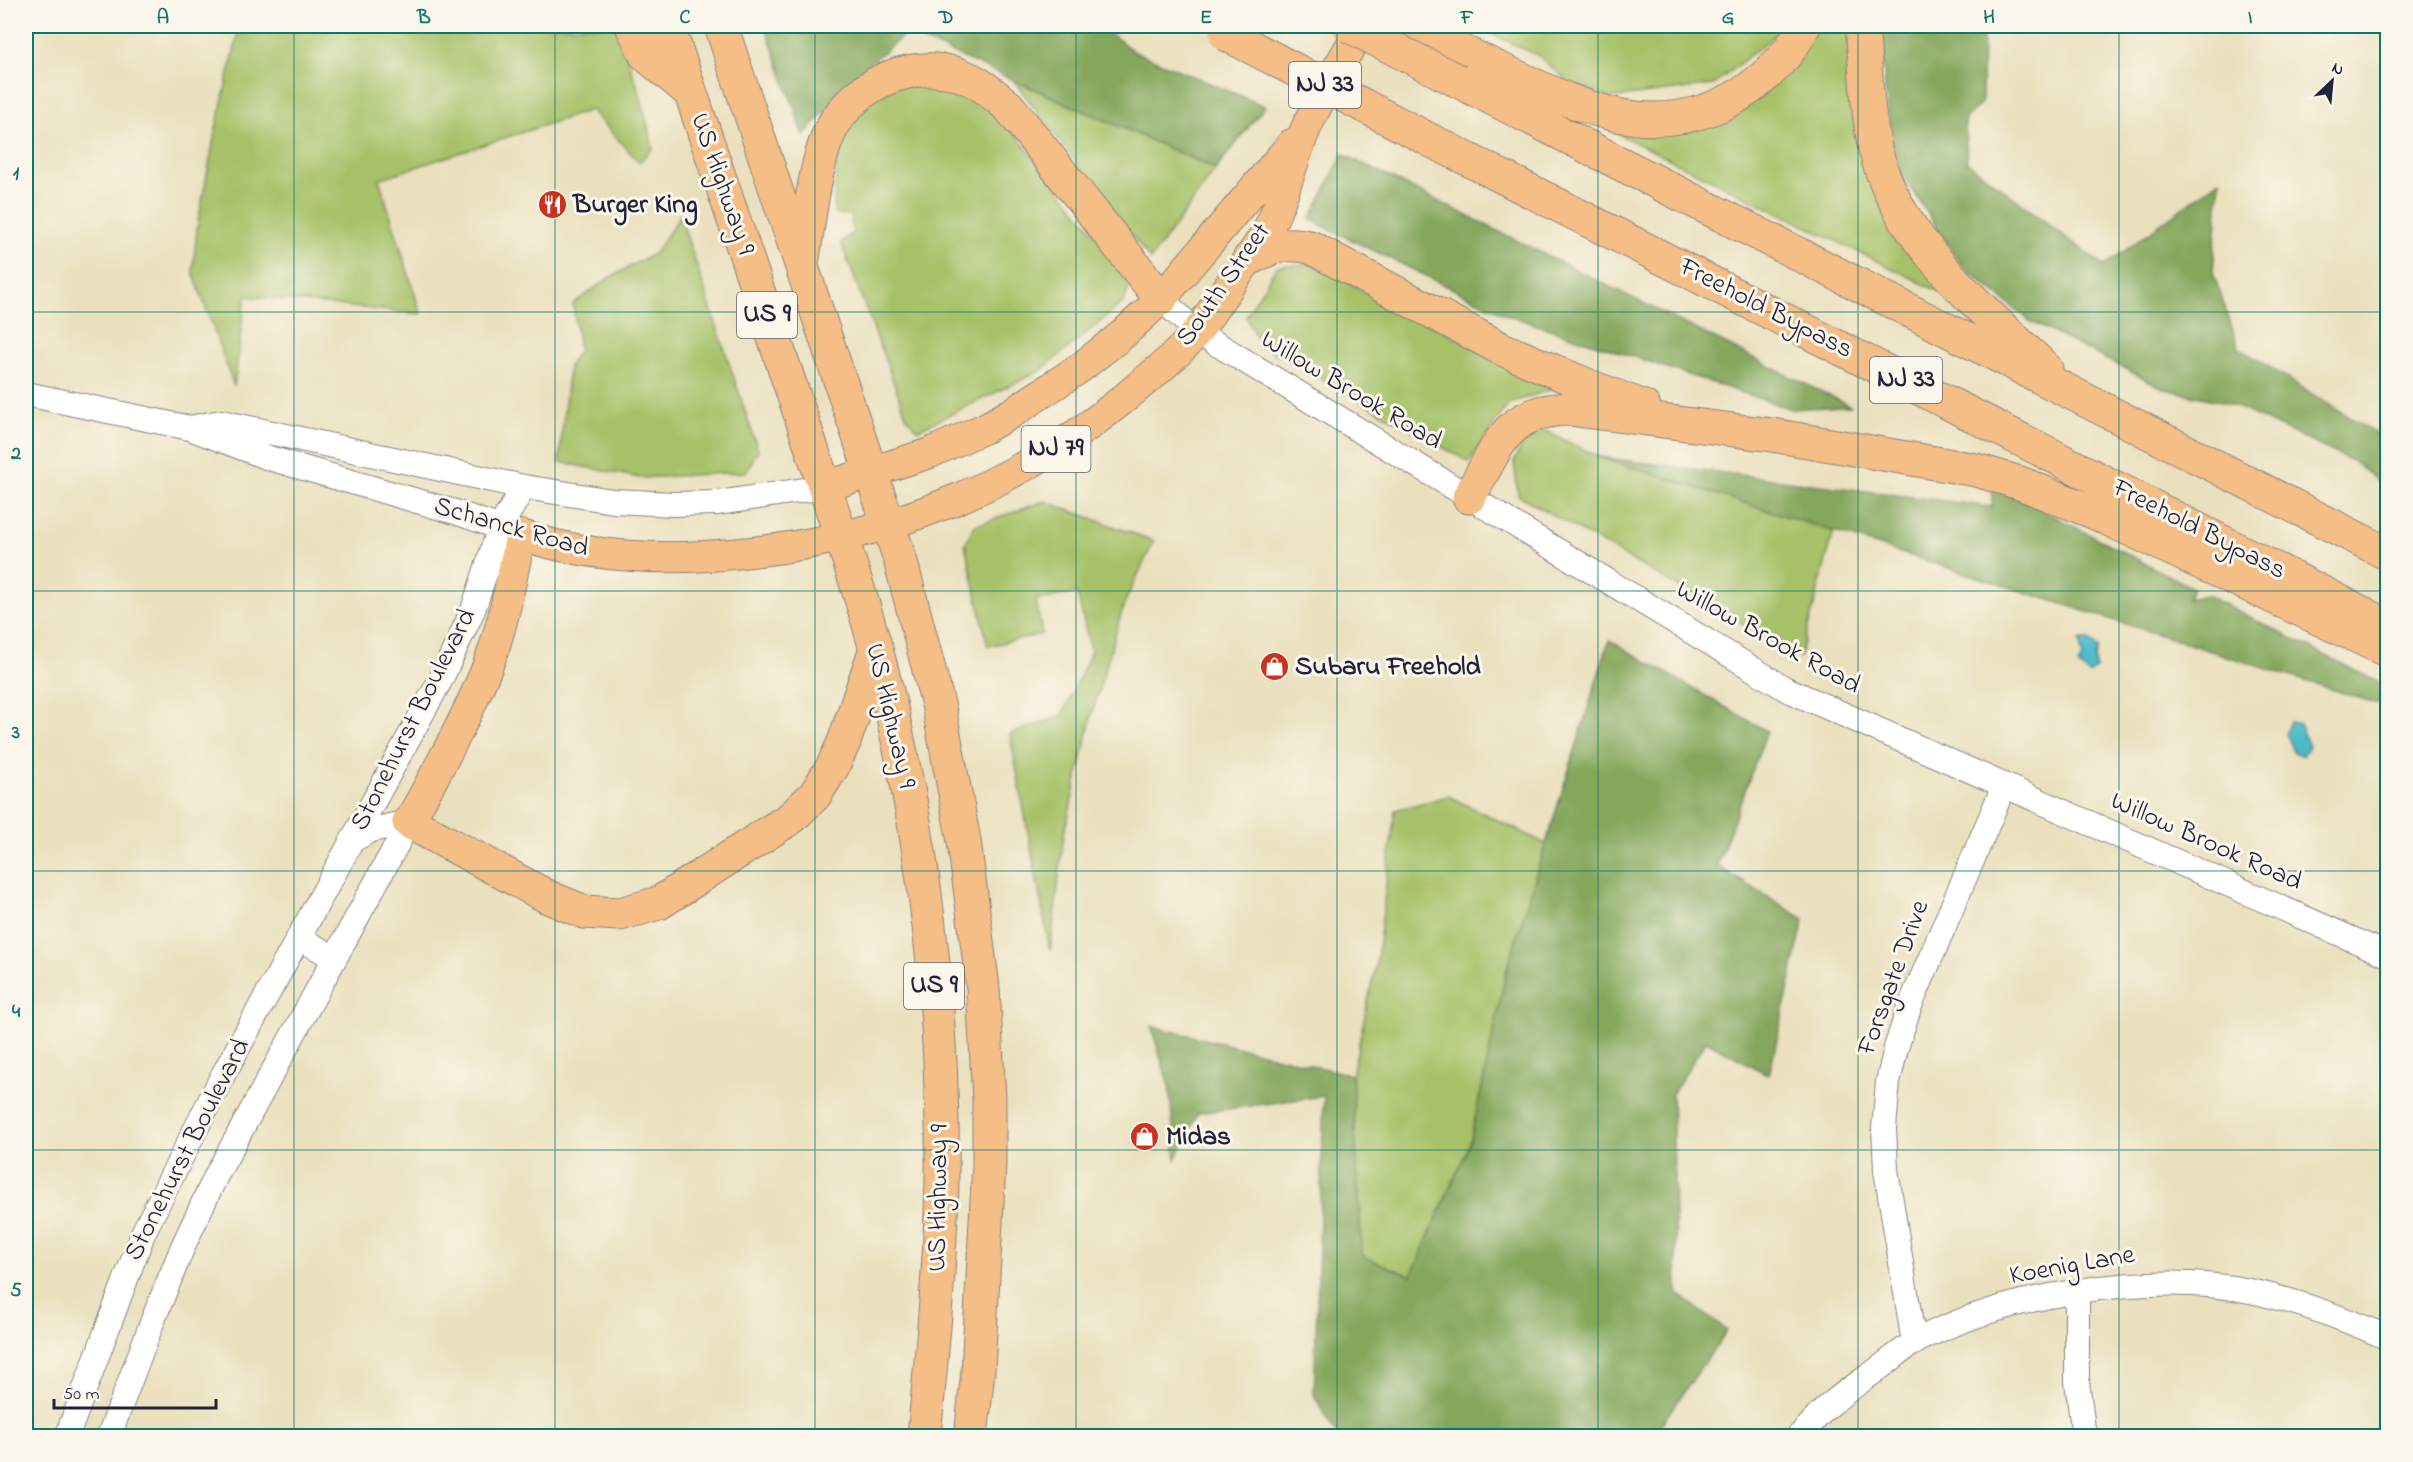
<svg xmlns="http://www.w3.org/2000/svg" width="2413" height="1462" viewBox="0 0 2413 1462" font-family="'Indie Flower',sans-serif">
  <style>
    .green { fill: #a6c168; stroke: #647252; stroke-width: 1.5 }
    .forest { fill: #84a75c; stroke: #53644c; stroke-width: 1.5 }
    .water { fill: #4db9c9; stroke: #386e82; stroke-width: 1.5 }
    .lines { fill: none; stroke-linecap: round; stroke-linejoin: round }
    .minor-casing { stroke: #86817c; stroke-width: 26 }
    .major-casing { stroke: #86817c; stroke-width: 32 }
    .highway-casing { stroke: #86817c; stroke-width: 35 }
    .minor { stroke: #fff; stroke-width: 24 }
    .major { stroke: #f6be87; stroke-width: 30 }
    .highway { stroke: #f6be87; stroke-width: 33 }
    .highway-bridge-casing { stroke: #86817c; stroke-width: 35; stroke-linecap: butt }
    .highway-bridge { stroke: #f6be87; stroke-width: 33 }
    .grid { fill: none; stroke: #0f766e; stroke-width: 1.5; stroke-opacity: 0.55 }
    .labels { text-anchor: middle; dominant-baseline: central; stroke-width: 6; stroke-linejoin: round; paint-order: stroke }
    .shield { fill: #fbf7ec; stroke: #636270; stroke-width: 1.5 }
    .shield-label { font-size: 26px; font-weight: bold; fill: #22223b }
    .street-label { font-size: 27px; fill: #22223b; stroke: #fbf7ec }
    .poi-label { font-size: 27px; font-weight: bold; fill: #22223b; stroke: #fbf7ec; text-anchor: start }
    .neatline { fill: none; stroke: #0f766e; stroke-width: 2 }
    .grid-label { font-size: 20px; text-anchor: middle; font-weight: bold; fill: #0f766e }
  </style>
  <rect width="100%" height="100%" fill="#fbf7ec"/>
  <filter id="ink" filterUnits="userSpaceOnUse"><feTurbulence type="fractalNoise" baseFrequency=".0167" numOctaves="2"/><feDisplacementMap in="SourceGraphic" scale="12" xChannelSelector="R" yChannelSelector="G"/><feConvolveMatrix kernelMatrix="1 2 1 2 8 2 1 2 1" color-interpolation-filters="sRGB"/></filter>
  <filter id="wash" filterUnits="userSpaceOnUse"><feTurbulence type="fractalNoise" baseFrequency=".008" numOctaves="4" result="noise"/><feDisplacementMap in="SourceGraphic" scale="24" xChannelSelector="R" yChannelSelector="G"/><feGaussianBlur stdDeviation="1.35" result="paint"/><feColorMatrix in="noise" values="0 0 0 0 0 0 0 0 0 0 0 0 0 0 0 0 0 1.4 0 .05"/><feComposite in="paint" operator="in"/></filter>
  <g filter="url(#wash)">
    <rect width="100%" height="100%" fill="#eae0bd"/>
    <path class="green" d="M 240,26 L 616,26 L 639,91 L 653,148 L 639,162 L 591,110 L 379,179 L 421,314 L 246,296 L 234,386 L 193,272 L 197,227 L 216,128 Z
      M 1474,26 L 1786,26 L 1713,85 L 1611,98 L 1569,83 L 1539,56 Z
      M 1816,26 L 1849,26 L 1855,74 L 1950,297 L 1606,128 L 1681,131 Z
      M 905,80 L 965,86 L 992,105 L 1122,267 L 1129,287 L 1124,302 L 1040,371 L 918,430 L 907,418 L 841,242 L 854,232 L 851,226 L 852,215 L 834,214 L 837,152 L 859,107 Z
      M 1013,80 L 1216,169 L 1150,260 L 1150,259 Z
      M 680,216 L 758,450 L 746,472 L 640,478 L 559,462 L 569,365 L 579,350 L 573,304 L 609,278 L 655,253 Z
      M 1312,264 L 1556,388 L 1509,403 L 1469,462 L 1260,345 L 1246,316 L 1277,266 Z
      M 1533,425 L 1599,457 L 1834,531 L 1800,657 L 1518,495 L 1514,461 Z
      M 1044,501 L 1154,541 L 1124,604 L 1092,714 L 1064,834 L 1050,951 L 1010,734 L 1062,716 L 1091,652 L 1077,593 L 1036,600 L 1042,634 L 988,646 L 965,544 L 974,526 Z
      M 1448,796 L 1546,844 L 1507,969 L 1470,1143 L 1411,1276 L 1362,1256 L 1352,1075 L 1377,960 L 1395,810 Z"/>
    <path class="forest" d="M 765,26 L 1101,26 L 1133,51 L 1265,106 L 1216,169 L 907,33 L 857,73 L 804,136 Z
      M 1881,26 L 1983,26 L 1982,103 L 1965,118 L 1967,162 L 2104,266 L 2220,180 L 2213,272 L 2239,348 L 2387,441 L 2387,488 L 2354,462 L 2231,404 L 2165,389 L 2030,321 L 1962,266 L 1897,167 L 1885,91 Z
      M 1343,154 L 1850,406 L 1791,409 L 1507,315 L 1310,220 Z
      M 1599,457 L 1992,507 L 1992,484 L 2193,588 L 2188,599 L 2207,595 L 2387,687 L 2387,707 Z
      M 1609,640 L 1767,731 L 1717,866 L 1804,919 L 1769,1075 L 1706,1041 L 1672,1094 L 1677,1293 L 1727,1331 L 1653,1436 L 1337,1436 L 1314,1395 L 1324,1096 L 1198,1113 L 1176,1159 L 1169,1086 L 1151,1026 L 1352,1075 L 1362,1256 L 1411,1276 L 1470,1143 L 1507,969 Z"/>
    <path class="water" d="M 2080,640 L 2090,640 L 2098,649 L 2095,658 L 2096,669 L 2089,674 L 2078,665 L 2082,657 Z
      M 2290,722 L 2299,724 L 2309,746 L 2303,756 L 2293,752 L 2285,732 Z"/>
  </g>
  <g filter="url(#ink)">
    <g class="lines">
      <defs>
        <path id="minor" d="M 1161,299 L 1197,332 L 1786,689 L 2388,955
          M 26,394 L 190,428 L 269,458 L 455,512 L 515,533
          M 190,428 L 221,422 L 524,487 L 613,501 L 674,504 L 718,503 L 824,487
          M 353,840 L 371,830 L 409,822
          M 299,938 L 335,958
          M 2077,1292 L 2077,1382 L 2084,1436
          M 1914,1343 L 1886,1170 L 1884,1128 L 1888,1082 L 1896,1048 L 1909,1008 L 2004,786
          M 67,1436 L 144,1231 L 223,1075 L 441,679 L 473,610 L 500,527 L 524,487
          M 109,1436 L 153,1320 L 184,1244 L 216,1176 L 409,822
          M 1799,1436 C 1810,1426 1819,1413 1831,1404 C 1847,1390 1865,1379 1882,1366 C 1893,1358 1903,1349 1915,1342 C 2005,1294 2150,1271 2250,1291 C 2298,1301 2343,1318 2388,1338"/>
        <path id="major" d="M 824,487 L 930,453 L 985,428 L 1012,413 L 1080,368 L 1122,335 L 1161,299 L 1292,144
          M 409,822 C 437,771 466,720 488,665 C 504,624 511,579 521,535 C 590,558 660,561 732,554 C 883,541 1025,485 1140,385 C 1160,369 1180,352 1196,333 C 1207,319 1217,303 1228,288 C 1241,269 1256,250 1268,229 C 1285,197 1292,159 1307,126 C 1322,92 1344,59 1362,26"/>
        <path id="highway" d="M 632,26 L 646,55 L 690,92
          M 668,26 C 714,164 762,302 809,440 C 840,534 874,628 895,726 C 924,856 940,991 942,1124 C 944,1228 934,1333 924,1436
          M 721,26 L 900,559 L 939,708 L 964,841 L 983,988 L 989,1099 L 989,1164 L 978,1371 L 971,1436
          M 1408,26 C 1443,42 1477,58 1511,74 C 1586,110 1656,142 1736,97 C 1763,81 1790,55 1804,26
          M 1862,26 C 1866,66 1866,109 1875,148 C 1897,242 1981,306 2046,369
          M 1458,81 L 2388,554
          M 1424,137 L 2388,626
          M 1249,259 C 1270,247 1286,241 1310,247 L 1502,349 L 1589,386 L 1644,407
          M 802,263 C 809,224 814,164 831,129 C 857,80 921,54 972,80 C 986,87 997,97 1009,107 L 1161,299
          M 1469,497 C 1498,448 1504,410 1569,409 L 1772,435 L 1976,470 L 2020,483 L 2093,512 L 2388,651
          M 409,822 L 548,897 L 584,912 L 620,914 L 659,903 L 791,818 L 815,795 L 833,766 L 844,742 L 876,648"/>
      </defs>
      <use href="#minor" class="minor-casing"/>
      <use href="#major" class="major-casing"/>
      <use href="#highway" class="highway-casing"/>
      <use href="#minor" class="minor"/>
      <use href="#major" class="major"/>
      <use href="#highway" class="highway"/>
      <defs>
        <path id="highway-bridge" d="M 1349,26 L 1458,81
          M 1226,34 L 1424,137"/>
      </defs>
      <use href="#highway-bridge" class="highway-bridge-casing"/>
      <use href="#highway-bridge" class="highway-bridge"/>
    </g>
  </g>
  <path class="grid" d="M 294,26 L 294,1436M 555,26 L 555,1436M 815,26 L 815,1436M 1076,26 L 1076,1436M 1337,26 L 1337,1436M 1598,26 L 1598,1436M 1858,26 L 1858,1436M 2119,26 L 2119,1436M 26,312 L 2388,312M 26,591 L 2388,591M 26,871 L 2388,871M 26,1150 L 2388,1150"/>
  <defs>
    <symbol id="restaurant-disc" viewBox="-11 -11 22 22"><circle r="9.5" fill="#c8321e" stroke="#fbf7ec"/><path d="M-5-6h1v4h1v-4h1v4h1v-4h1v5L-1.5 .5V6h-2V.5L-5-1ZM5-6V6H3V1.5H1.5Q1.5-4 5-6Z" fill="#fff"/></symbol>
    <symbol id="shop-disc" viewBox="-11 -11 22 22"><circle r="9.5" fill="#c8321e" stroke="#fbf7ec"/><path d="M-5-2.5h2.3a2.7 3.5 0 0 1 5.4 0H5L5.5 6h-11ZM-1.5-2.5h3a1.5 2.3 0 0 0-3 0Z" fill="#fff"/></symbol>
  </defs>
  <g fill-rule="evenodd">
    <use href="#restaurant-disc" x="536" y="188" width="33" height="33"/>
    <use href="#shop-disc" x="1258" y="650" width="33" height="33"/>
    <use href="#shop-disc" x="1128" y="1120" width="33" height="33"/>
  </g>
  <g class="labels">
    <g class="shield">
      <rect x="1289" y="62" width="72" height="46" rx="4.5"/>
      <rect x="737" y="292" width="60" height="46" rx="4.5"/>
      <rect x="1870" y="357" width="72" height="46" rx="4.5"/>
      <rect x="1021.5" y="426" width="69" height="46" rx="4.5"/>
      <rect x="904" y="963" width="60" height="46" rx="4.5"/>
    </g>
    <g class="shield-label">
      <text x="1325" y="85">NJ 33</text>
      <text x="767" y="315">US 9</text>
      <text x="1906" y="380">NJ 33</text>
      <text x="1056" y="449">NJ 79</text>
      <text x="934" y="986">US 9</text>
    </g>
    <g class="street-label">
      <text transform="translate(722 184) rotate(71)">US Highway 9</text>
      <text transform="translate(1224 285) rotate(-55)">South Street</text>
      <text transform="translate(1766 309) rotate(27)">Freehold Bypass</text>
      <text transform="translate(1351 391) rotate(31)">Willow Brook Road</text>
      <text transform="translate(511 528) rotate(16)">Schanck Road</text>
      <text transform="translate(2199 530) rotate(27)">Freehold Bypass</text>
      <text transform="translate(1768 638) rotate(29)">Willow Brook Road</text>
      <text transform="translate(890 716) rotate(77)">US Highway 9</text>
      <text transform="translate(414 720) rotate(-63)">Stonehurst Boulevard</text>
      <text transform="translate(2206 842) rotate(24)">Willow Brook Road</text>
      <text transform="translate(1894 978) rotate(-70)">Forsgate Drive</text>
      <text transform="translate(188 1150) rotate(-63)">Stonehurst Boulevard</text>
      <text transform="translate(939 1198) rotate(-89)">US Highway 9</text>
      <text transform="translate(2072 1266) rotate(-10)">Koenig Lane</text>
    </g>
    <g class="poi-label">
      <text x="573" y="205">Burger King</text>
      <text x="1295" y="667">Subaru Freehold</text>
      <text x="1166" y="1137">Midas</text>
    </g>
  </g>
  <rect width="2413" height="1462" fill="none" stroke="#fbf7ec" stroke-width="66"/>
  <g transform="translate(2332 81) rotate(26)" stroke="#fbf7ec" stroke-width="4.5" paint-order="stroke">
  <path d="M0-4.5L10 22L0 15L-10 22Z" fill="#22223b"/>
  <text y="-9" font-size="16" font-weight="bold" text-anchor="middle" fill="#22223b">N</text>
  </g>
  <path d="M54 1399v9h162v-9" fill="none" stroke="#22223b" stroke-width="3"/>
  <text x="63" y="1399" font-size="18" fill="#22223b" stroke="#fbf7ec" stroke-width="4.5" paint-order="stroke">50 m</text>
  <rect x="33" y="33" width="2347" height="1396" class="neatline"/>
  <g class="grid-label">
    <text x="163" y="23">A</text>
    <text x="424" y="23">B</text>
    <text x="685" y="23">C</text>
    <text x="946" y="23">D</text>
    <text x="1206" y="23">E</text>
    <text x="1467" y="23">F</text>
    <text x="1728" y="23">G</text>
    <text x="1989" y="23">H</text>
    <text x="2250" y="23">I</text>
    <text x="16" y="179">1</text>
    <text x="16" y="459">2</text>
    <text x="16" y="738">3</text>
    <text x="16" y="1017">4</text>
    <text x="16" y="1296">5</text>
  </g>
</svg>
